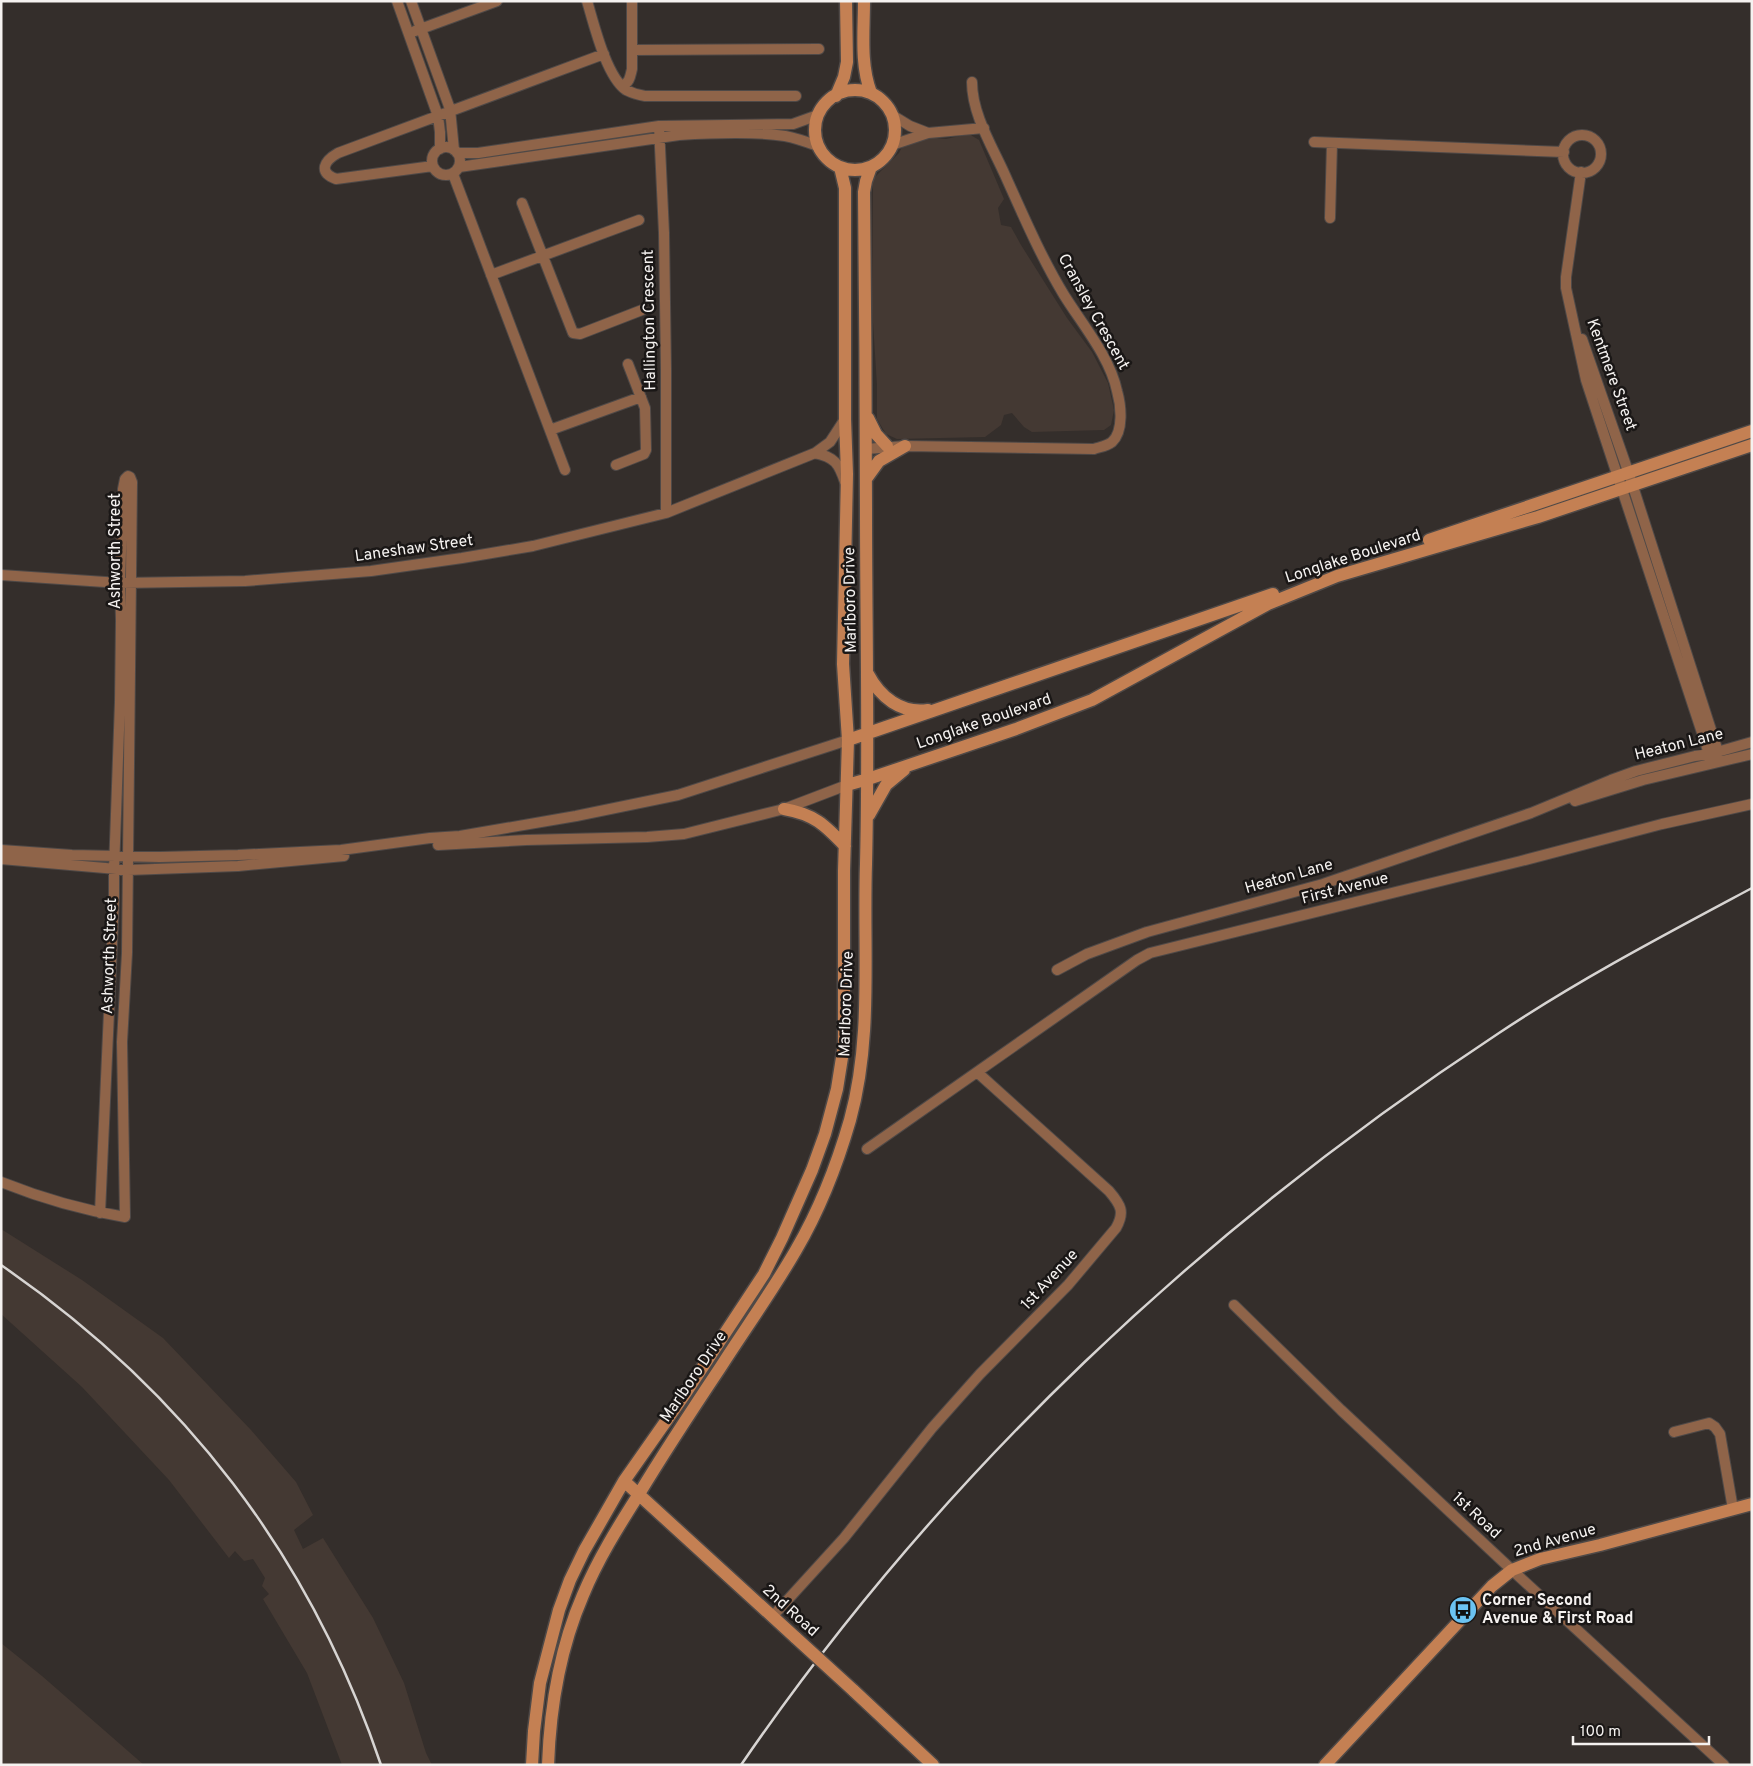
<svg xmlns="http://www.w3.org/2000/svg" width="1753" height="1766" viewBox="0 0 1753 1766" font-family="Overpass,sans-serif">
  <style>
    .built { fill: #443933 }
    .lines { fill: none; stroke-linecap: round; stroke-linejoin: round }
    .street-casing { stroke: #4f4947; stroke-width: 12 }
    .secondary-casing { stroke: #4f4947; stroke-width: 15 }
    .street { stroke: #8f6449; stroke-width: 10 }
    .secondary { stroke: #c48053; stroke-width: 12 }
    .rail { stroke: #d7d4d2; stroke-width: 2.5 }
    .secondary-bridge-casing { stroke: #4f4947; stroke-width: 15; stroke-linecap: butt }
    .secondary-bridge { stroke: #c48053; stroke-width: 12 }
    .labels { text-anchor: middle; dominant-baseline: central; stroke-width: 5; stroke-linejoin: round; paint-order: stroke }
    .street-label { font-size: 16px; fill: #f5f2f0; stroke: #1a1716 }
    .poi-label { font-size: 16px; font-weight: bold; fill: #f5f2f0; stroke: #1a1716; text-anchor: start }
  </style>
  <rect width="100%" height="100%" fill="#342e2b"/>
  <path class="built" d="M 969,134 L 979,140 L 1004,199 L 998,208 L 1001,225 L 1011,227 L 1021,245 L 1067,318 L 1092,352 L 1108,383 L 1114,410 L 1111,425 L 1104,430 L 1032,432 L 1024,427 L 1012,413 L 1004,415 L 1001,425 L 985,437 L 897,439 L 886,434 L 877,419 L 877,385 L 872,307 L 873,179 L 899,153 L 903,145 L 918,136 L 946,139 Z
    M 1,1229 L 82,1280 L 163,1338 L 251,1430 L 296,1482 L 313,1515 L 294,1530 L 303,1549 L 323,1538 L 373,1618 L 404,1683 L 426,1753 L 432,1765 L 342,1765 L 307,1673 L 263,1599 L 269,1594 L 262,1586 L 265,1578 L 253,1559 L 244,1561 L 235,1551 L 229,1558 L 169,1480 L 82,1387 L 1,1314 Z
    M 1,1643 L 42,1676 L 144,1765 L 1,1765 Z"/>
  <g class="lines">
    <defs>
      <path id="street" d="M 397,1 L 438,116 L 440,132 L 440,149
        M 411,1 L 450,109 L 454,150
        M 587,1 C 594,24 606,76 626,90 C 632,93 638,95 645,96 L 796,96
        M 415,31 L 497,1
        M 632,50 L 819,49
        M 622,86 C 630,82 630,77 632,69 L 632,1
        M 892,115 L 910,126 L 928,133
        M 659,126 L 664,233 L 666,370 L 666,513
        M1563 154a19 19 0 1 1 38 0a19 19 0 1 1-38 0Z
        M 1314,142 L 1564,152
        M 892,145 L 928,133 L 984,128
        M432 161a14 14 0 1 1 28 0a14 14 0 1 1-28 0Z
        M 457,153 L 478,153 L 659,126 L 793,124 L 818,115
        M 433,166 L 336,179 C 318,172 324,161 338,153 L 604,54
        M 459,167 L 679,135 C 711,133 753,131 785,136 C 796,138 807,142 818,146
        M 1581,172 L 1566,277 L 1566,288 L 1586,380 L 1712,763
        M 453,174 L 565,470
        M 522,203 L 573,333 L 580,334 L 642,310
        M 1330,218 L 1332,143
        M 491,275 L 639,220
        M 1582,339 L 1629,474 L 1721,761
        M 550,430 L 641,397
        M 866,449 L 905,446 L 1094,449 C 1100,447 1107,446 1112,442 C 1124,431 1121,405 1117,391 C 1110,357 1082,324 1064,295 C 1041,257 1023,215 1005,175 C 992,146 972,114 972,82
        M 815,453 C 835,457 839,464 845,482
        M 616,465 L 644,454 L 646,450 L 645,408 L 628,364
        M 1,575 L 120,583 L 245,581 L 371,571 L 462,558 L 533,546 L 666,513 L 815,453 L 830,442 L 845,419
        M 1575,801 L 1643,780 L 1752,754
        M 438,845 L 526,840 L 647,837 L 684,834 L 784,809 L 847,785
        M 1,850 L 72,855 L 160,857 L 238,855 L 341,850 L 430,838 L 460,836 L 576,816 L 678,795 L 848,740
        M 1,859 L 128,870 L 238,866 L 344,856
        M 1057,970 L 1087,954 L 1147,932 L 1323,884 L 1531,813 L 1611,780 L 1636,771 L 1695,756 L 1710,754 L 1752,742
        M 867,1149 L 1137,960 L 1150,953 L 1521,861 L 1662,824 L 1752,804
        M 1,1182 C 41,1198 82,1210 125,1217 L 122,1042 L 127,953 L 132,482 L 130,477 L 128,476 L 125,479 L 123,489 L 120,583 L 121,620 L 120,702 L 114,870 L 114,900 L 100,1213
        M 1234,1305 L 1341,1410 L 1512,1570 L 1724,1765
        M 1674,1432 L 1709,1423 L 1715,1427 L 1720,1434 L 1733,1509
        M 772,1617 L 844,1538 L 932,1428 L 980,1374 L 1068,1285 L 1116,1228 C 1125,1212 1121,1205 1109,1191 L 978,1073"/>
      <path id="secondary" d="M 864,1 C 864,32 860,64 871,93
        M815 130a40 40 0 1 1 80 0a40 40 0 1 1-80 0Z
        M 836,96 L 844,77 L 847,62 L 846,1
        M 868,418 L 876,434 L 887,446
        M 866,479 L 879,461 L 905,446
        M 1429,540 L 1752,431
        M 868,674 C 880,697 901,714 928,710
        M 848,740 L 1273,594
        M 847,785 L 868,779 L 1016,729 L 1092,700 L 1268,604 L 1337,576 L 1538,517 L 1752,445
        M 784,809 C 814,814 825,825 845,846
        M 869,815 L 886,785 L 904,770
        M 624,1481 L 796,1638
        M 853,1690 L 933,1765
        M 532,1765 L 534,1731 L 540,1683 L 559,1610 L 570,1580 L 584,1551 L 624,1481 L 685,1394 L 764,1274 L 782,1238 L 812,1170 L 825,1134 L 837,1089 L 844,1045 L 844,871 L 848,740 L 843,664 L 847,474 L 845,419 L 845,188 L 840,167
        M 548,1765 C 550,1708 560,1648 583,1595 C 598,1559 618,1527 639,1494 C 665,1451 692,1410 720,1368 C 745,1329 773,1290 796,1250 C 820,1209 837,1165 850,1120 C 873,1037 863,949 866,864 C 869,745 866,626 866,508 C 866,403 865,297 864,192 L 866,181 L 871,167
        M 1325,1765 L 1492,1586 L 1512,1570 L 1540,1559 L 1600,1545 L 1752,1504"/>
    </defs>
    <use href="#street" class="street-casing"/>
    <use href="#secondary" class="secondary-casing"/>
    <use href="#street" class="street"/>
    <use href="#secondary" class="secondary"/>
    <path class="rail" d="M 1,1265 C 184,1391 310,1555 381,1765
      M 741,1765 C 941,1473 1204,1227 1499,1033 C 1580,979 1666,934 1752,888"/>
    <defs>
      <path id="secondary-bridge" d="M 796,1638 L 853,1690"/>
    </defs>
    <use href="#secondary-bridge" class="secondary-bridge-casing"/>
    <use href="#secondary-bridge" class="secondary-bridge"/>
  </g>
  <defs>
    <symbol id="bus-disc" viewBox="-11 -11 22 22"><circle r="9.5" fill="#6bc3f2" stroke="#1a1716"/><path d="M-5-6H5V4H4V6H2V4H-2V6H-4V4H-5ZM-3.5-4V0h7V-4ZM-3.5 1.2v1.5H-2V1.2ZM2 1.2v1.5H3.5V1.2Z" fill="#111"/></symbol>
  </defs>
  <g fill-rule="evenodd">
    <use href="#bus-disc" x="1447" y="1594" width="32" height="32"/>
  </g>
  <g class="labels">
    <g class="street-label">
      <text transform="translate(1093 312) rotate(61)">Cransley Crescent</text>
      <text transform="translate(650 320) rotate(-91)">Hallington Crescent</text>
      <text transform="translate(1611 375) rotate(70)">Kentmere Street</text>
      <text transform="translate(414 549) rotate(-8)">Laneshaw Street</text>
      <text transform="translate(116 551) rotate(-90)">Ashworth Street</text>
      <text transform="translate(1353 557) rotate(-18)">Longlake Boulevard</text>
      <text transform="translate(851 600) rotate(-91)">Marlboro Drive</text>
      <text transform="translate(984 722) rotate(-19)">Longlake Boulevard</text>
      <text transform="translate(1679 745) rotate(-14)">Heaton Lane</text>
      <text transform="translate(1289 877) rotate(-16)">Heaton Lane</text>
      <text transform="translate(1345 889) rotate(-14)">First Avenue</text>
      <text transform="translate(110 956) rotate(-88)">Ashworth Street</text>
      <text transform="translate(847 1004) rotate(-88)">Marlboro Drive</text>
      <text transform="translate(1050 1280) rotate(-47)">1st Avenue</text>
      <text transform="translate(694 1377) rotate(-56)">Marlboro Drive</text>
      <text transform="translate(1476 1516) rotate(43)">1st Road</text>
      <text transform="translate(1555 1541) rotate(-16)">2nd Avenue</text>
      <text transform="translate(790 1611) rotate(42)">2nd Road</text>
    </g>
    <g class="poi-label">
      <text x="1482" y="1601">Corner Second<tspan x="1482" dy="18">Avenue &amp; First Road</tspan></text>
    </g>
  </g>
  <rect width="1753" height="1766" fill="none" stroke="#f5f2f0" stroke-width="5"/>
  <path d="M1573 1736v8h136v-8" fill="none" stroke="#f5f2f0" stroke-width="2.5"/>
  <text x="1580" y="1736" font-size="15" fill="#f5f2f0" stroke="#1a1716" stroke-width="4" paint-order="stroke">100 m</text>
</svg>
